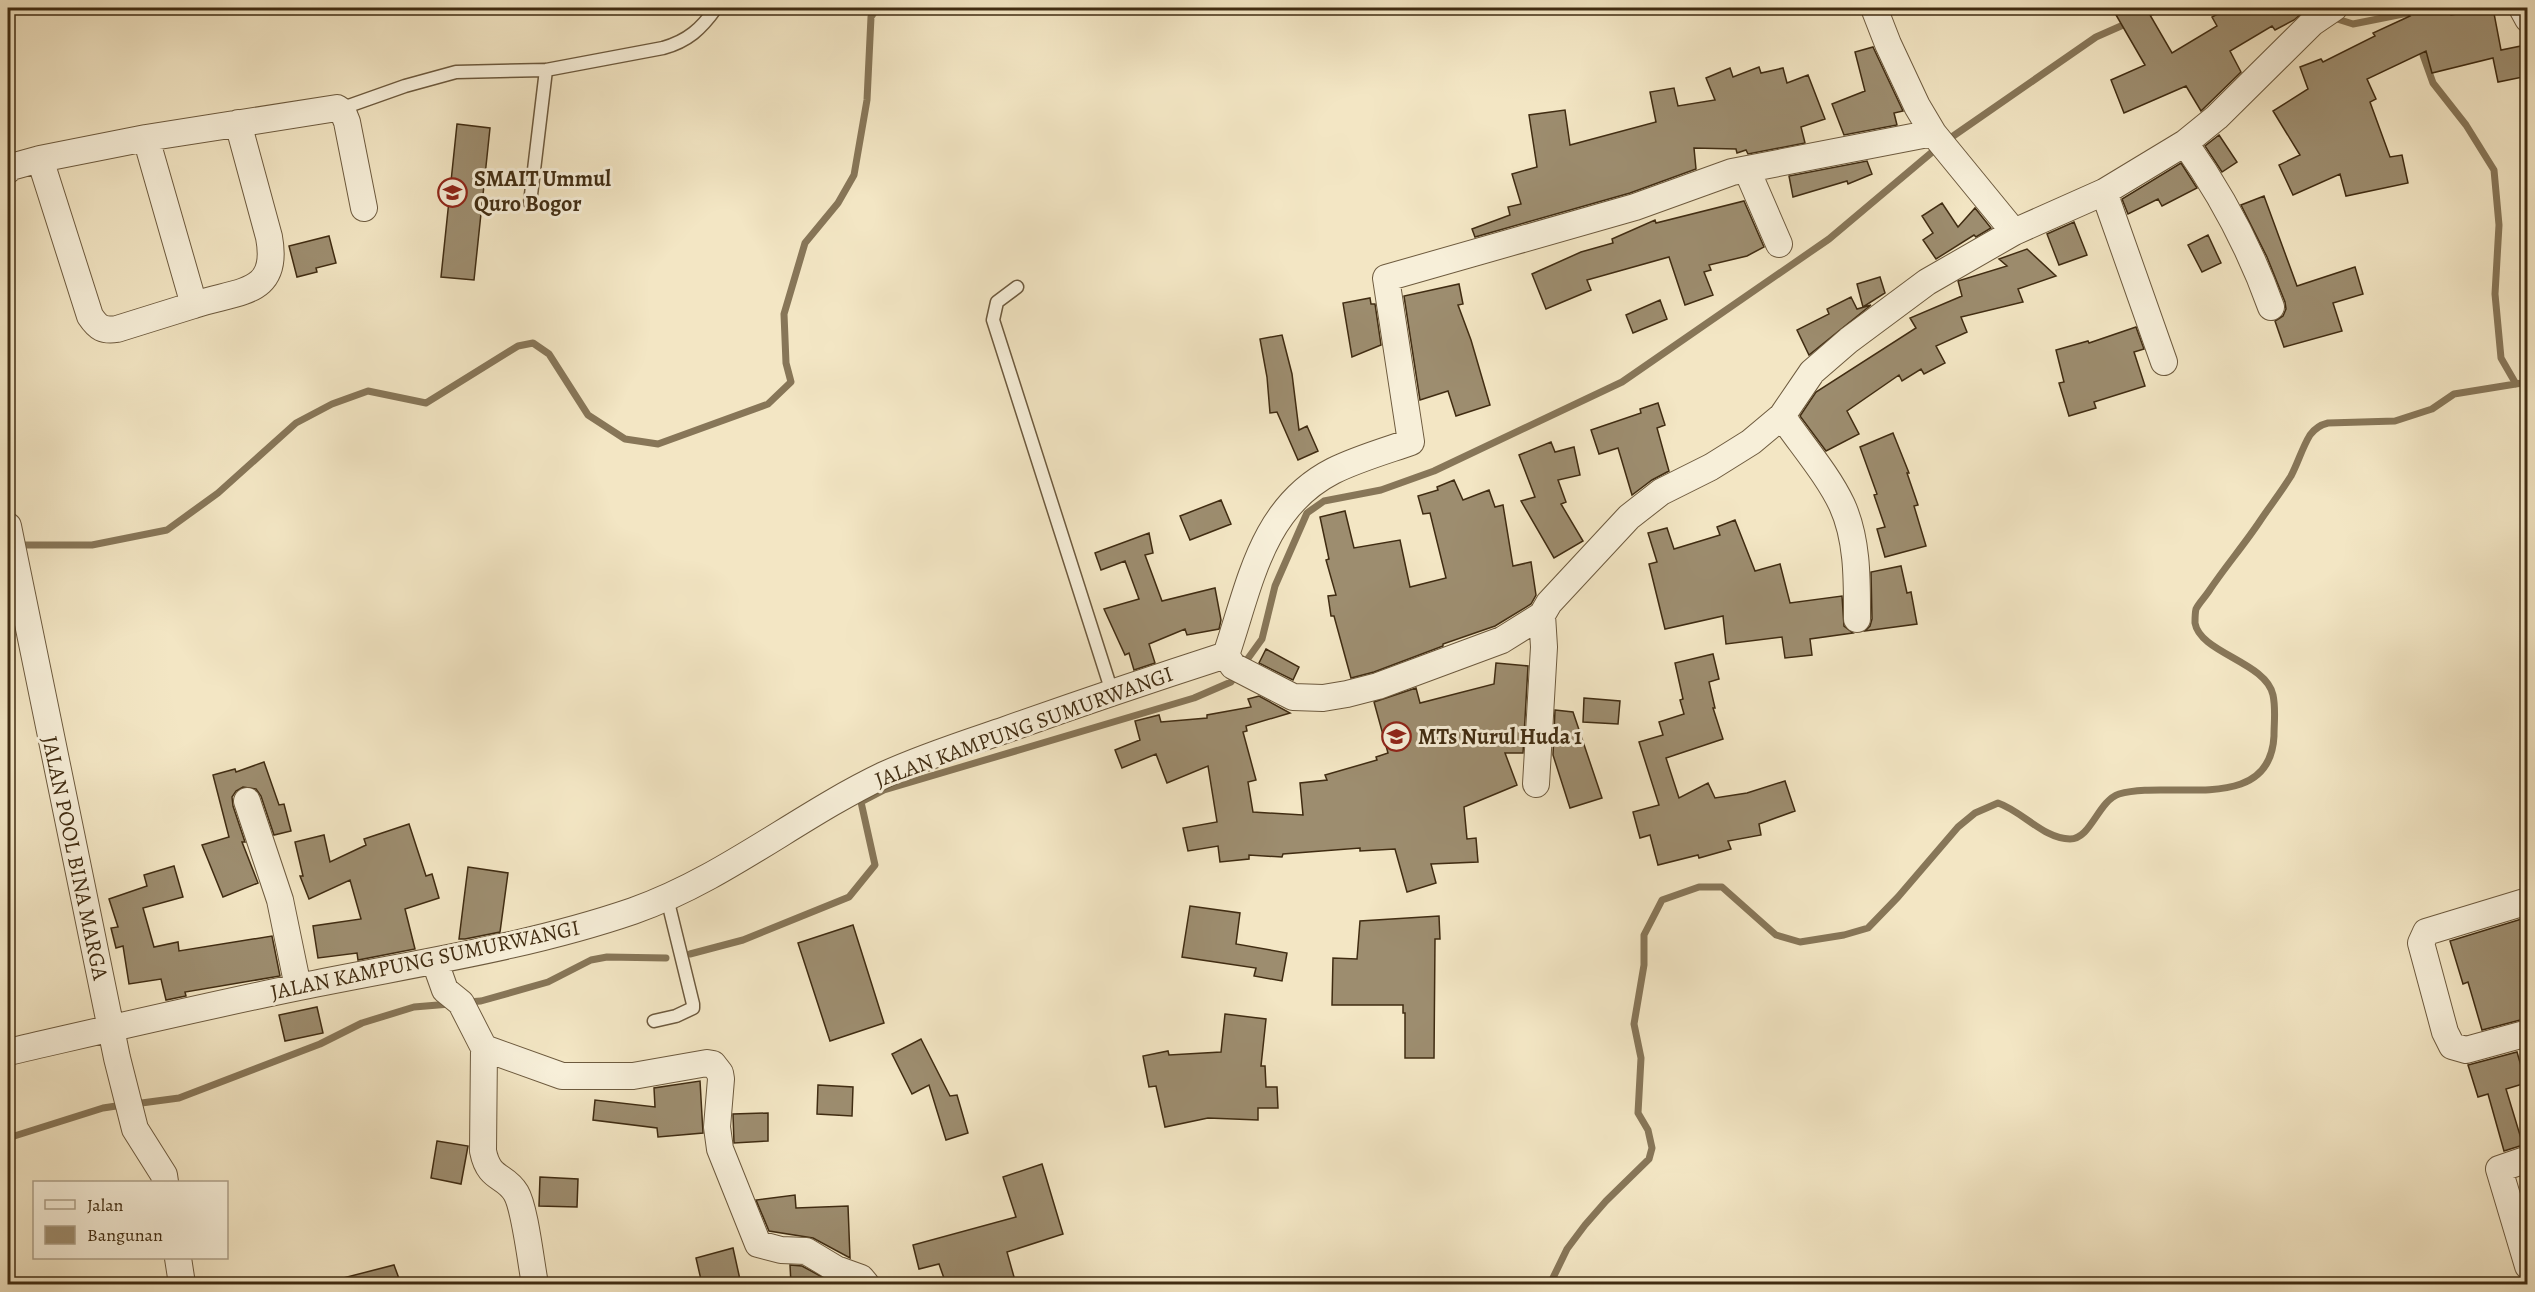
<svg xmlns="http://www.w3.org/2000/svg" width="2535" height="1292" viewBox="0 0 2535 1292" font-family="Alegreya,serif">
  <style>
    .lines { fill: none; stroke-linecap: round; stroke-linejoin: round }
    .stream { stroke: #877658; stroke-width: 7 }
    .building { fill: #9d8d6f; stroke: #402c12; stroke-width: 1.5 }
    .service-casing { stroke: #6d5a3e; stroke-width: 15 }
    .minor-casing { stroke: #6d5a3e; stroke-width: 28 }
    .service { stroke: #f7efd9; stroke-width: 12 }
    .minor { stroke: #f7efd9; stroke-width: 26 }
    .labels { text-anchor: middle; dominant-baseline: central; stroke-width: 6; stroke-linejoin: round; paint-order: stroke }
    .poi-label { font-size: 22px; font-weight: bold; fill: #402c12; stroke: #f7efd9; text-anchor: start }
    .street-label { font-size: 22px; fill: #402c12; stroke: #f7efd9 }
  </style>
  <rect width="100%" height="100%" fill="#f3e6c4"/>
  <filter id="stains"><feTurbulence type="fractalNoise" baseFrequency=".00333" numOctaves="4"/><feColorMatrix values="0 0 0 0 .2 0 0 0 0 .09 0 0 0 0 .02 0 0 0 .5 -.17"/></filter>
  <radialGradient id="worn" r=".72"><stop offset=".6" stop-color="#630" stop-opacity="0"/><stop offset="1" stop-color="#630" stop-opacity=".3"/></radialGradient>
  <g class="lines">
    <path class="stream" d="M 2143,16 L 2161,8
      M 2331,17 L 2353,24 L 2408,13 L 2413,16
      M 2423,44 L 2423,55 L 2433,83 L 2466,125 L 2494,170 L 2499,225 L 2495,294 L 2501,358 L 2516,384
      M 1946,141 L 2096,37 L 2130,22
      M 16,545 L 92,545 L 167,530 L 218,493 L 296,423 L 332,404 L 368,391 L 426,403 L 518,346 L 533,343 L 549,354 L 588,415 L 625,439 L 658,444 L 768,404 L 791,382 L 786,363 L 784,314 L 805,243 L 838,203 L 854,175 L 867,100 L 871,17 L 877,8
      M 690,954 L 743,940 L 849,897 L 875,865 L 861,802 L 884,790 L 1194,698 L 1231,682 L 1262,639 L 1275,586 L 1307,513 L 1324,501 L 1381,490 L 1434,471 L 1622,382 L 1829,239 L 1937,148
      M 467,1002 L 481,1001 L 548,982 L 591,960 L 607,957 L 666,958
      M 134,1104 L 179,1098 L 320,1044 L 362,1023 L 414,1007 L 450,1004
      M 8,1138 L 103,1108 L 123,1105
      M 1550,1284 L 1567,1249 L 1585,1225 L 1606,1201 L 1649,1159 L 1652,1148 L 1648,1130 L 1638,1113 L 1641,1058 L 1634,1024 L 1644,965 L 1644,935 L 1662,900 L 1699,887 L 1722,887 L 1776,935 L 1800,942 L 1844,935 L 1868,928 L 1898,897 L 1958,827 L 1975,813 L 1998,803 C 2022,811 2044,839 2070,839 C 2091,839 2098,801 2119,794 C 2168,779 2270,816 2274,736 C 2274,722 2276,709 2273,695 C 2266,662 2200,653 2195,623 C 2195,619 2195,613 2196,609 C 2199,603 2205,597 2209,591 C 2225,567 2244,545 2260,521 C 2270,506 2281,492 2291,476 C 2298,463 2302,448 2310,435 C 2315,428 2320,425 2328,423 L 2395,421 L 2432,409 L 2454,394 L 2528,382"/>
  </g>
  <path class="building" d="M 2112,8 L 2146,8 L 2172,53 L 2217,26 L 2212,17 L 2229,8 L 2308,8 L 2294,20 L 2275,30 L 2272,26 L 2230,51 L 2241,72 L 2201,111 L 2186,86 L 2124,113 L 2111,80 L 2145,65 Z
    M 2400,8 L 2448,8 L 2451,15 L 2493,8 L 2501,50 L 2526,45 L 2528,76 L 2498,82 L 2493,58 L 2432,73 L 2426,51 L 2367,79 L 2376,99 L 2370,102 L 2390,157 L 2402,155 L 2408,183 L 2346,196 L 2340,174 L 2293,195 L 2279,165 L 2300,155 L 2273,111 L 2308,89 L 2300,67 L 2321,59 L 2323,62 L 2375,36 L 2373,33 L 2410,16 Z
    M 1873,47 L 1903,111 L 1894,113 L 1897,125 L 1844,135 L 1832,104 L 1865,91 L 1855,52 Z
    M 1759,67 L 1761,73 L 1783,68 L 1787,83 L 1808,75 L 1825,119 L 1801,127 L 1805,143 L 1748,154 L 1746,150 L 1737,153 L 1736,149 L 1694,148 L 1696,169 L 1630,193 L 1475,237 L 1472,229 L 1510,215 L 1508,207 L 1521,204 L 1512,174 L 1537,167 L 1529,115 L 1565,110 L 1570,145 L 1656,122 L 1650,92 L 1674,88 L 1678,106 L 1715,100 L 1706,78 L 1730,68 L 1733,77 Z
    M 457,124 L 490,128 L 474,280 L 441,277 Z
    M 2219,135 L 2237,162 L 2222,172 L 2205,146 Z
    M 1867,161 L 1872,174 L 1848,184 L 1847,181 L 1793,197 L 1789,176 Z
    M 2181,163 L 2197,188 L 2162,206 L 2158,199 L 2128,214 L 2122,199 Z
    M 2264,196 L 2297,286 L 2355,267 L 2363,294 L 2333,303 L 2342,331 L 2284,347 L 2275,321 L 2283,316 L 2286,309 L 2285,302 L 2267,257 L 2241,205 Z
    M 1744,201 L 1764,247 L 1747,256 L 1709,265 L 1711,270 L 1704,272 L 1713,295 L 1685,305 L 1669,257 L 1587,280 L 1591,290 L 1546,309 L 1532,274 L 1581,252 L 1613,243 L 1612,239 L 1655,220 L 1656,223 Z
    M 1942,203 L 1958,227 L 1975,208 L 1991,228 L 1976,237 L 1974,235 L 1936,259 L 1923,240 L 1933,233 L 1922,216 Z
    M 2074,222 L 2087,255 L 2059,265 L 2047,234 Z
    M 2208,235 L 2221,263 L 2202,272 L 2188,245 Z
    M 329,236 L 336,263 L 316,268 L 317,272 L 297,277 L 289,246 Z
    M 2027,249 L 2056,276 L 2018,289 L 2023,302 L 1961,317 L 1967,332 L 1936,346 L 1945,363 L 1924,374 L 1921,369 L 1902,381 L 1899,375 L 1847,411 L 1859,434 L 1826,451 L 1800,416 L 1816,392 L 1916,328 L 1910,318 L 1962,296 L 1958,281 L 2007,266 L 1999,259 Z
    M 1880,277 L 1885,293 L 1863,307 L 1857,284 Z
    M 1459,284 L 1463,304 L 1458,305 L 1471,340 L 1490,405 L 1456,416 L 1448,391 L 1420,400 L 1404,296 Z
    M 1851,297 L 1857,309 L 1871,305 L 1809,355 L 1797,330 L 1829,314 L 1827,309 Z
    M 1370,298 L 1371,304 L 1375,304 L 1381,345 L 1352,357 L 1343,303 Z
    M 1660,300 L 1667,319 L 1633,333 L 1626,315 Z
    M 2136,327 L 2144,349 L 2134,352 L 2145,386 L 2094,402 L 2096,408 L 2069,416 L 2059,383 L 2064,382 L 2056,350 L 2088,341 L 2089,343 Z
    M 1282,335 L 1292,374 L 1299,430 L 1307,426 L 1318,451 L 1298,460 L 1277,412 L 1270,413 L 1267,377 L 1260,339 Z
    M 1658,403 L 1665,425 L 1657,428 L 1669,471 L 1652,480 L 1632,495 L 1618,448 L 1599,454 L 1591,430 L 1641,413 L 1640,409 Z
    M 1893,433 L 1909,473 L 1907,473 L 1918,505 L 1914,506 L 1926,546 L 1885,557 L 1877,529 L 1885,527 L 1874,495 L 1877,494 L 1860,447 Z
    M 1551,442 L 1555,452 L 1574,447 L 1580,475 L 1558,480 L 1566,502 L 1561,504 L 1583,541 L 1554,558 L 1521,501 L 1535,497 L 1519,455 Z
    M 1454,480 L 1463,500 L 1489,490 L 1495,507 L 1503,505 L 1513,566 L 1531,562 L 1536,595 L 1531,604 L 1495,626 L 1443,644 L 1443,646 L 1374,672 L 1351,678 L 1334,616 L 1331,616 L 1328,596 L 1336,595 L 1326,560 L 1329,559 L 1320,517 L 1345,511 L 1354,548 L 1400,540 L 1410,587 L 1446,578 L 1430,513 L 1423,514 L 1418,496 L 1438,490 L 1437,487 Z
    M 1221,500 L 1231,524 L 1190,540 L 1180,516 Z
    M 1735,520 L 1755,571 L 1780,564 L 1790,603 L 1842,596 L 1844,626 L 1853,633 L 1810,639 L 1812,655 L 1785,658 L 1782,637 L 1726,644 L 1723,616 L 1665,629 L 1649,564 L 1657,562 L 1648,533 L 1667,528 L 1674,549 L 1720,535 L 1717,527 Z
    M 1149,533 L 1153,553 L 1145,555 L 1162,601 L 1215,588 L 1221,620 L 1219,629 L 1187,635 L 1185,629 L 1149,644 L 1155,663 L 1134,670 L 1129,653 L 1125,655 L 1104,609 L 1139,599 L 1125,561 L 1101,570 L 1095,553 Z
    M 1901,566 L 1907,593 L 1911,592 L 1917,624 L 1865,631 L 1870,626 L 1872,619 L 1871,572 Z
    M 1266,649 L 1299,667 L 1293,680 L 1259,663 Z
    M 1713,654 L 1719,679 L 1709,682 L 1715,708 L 1713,708 L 1723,739 L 1666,758 L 1679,798 L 1708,783 L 1715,798 L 1747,793 L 1785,781 L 1795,811 L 1759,824 L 1761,835 L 1728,841 L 1731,849 L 1699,858 L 1698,855 L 1658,865 L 1650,835 L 1640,838 L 1633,812 L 1659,805 L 1639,742 L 1663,735 L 1659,722 L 1684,714 L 1680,700 L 1683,699 L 1675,663 Z
    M 1496,663 L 1528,666 L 1523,753 L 1505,753 L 1517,785 L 1464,807 L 1467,839 L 1476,838 L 1478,862 L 1431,864 L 1436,883 L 1407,892 L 1395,849 L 1360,851 L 1360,848 L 1283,854 L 1282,857 L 1249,855 L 1249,859 L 1220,862 L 1218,846 L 1188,851 L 1183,828 L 1217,822 L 1208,766 L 1167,783 L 1156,754 L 1122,768 L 1115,750 L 1140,740 L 1135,721 L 1159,715 L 1161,722 L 1207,718 L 1207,715 L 1251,707 L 1248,699 L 1259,696 L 1290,713 L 1246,726 L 1247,731 L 1243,732 L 1256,780 L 1248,782 L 1253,812 L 1303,815 L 1300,783 L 1327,780 L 1325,775 L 1377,760 L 1376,757 L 1388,753 L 1374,702 L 1416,688 L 1420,703 L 1494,684 Z
    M 1584,698 L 1620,701 L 1618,724 L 1583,722 Z
    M 1555,710 L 1573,712 L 1602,798 L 1570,808 L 1553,755 Z
    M 264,762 L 279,805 L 284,804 L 291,831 L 274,835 L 261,796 L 256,789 L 243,787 L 236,791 L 232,797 L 233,806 L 245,842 L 242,842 L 258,883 L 223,897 L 202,845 L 229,837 L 213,775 L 235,769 L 236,772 Z
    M 409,824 L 426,876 L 432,874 L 439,898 L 405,909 L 415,949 L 358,960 L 357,953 L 318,958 L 313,926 L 361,919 L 350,880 L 309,899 L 300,876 L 303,876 L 295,842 L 324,835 L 330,862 L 366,845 L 364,839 Z
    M 174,866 L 183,897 L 143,908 L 154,947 L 178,942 L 179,951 L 272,936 L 280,976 L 185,992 L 186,996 L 166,1000 L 161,979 L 129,984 L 123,946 L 116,948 L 111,928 L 118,927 L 109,899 L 147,886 L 144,875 Z
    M 468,867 L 508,873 L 500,932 L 465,939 L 459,939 Z
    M 1190,906 L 1240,913 L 1236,944 L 1287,953 L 1282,981 L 1254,976 L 1256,968 L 1182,957 Z
    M 1439,916 L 1440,939 L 1435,939 L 1434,1058 L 1405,1058 L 1405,1013 L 1403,1013 L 1403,1005 L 1332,1005 L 1333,958 L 1357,959 L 1360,921 Z
    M 2528,917 L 2528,1018 L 2482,1030 L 2468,982 L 2463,984 L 2450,941 Z
    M 853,925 L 884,1023 L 830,1041 L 798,943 Z
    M 317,1007 L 323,1033 L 285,1041 L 279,1015 Z
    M 1225,1014 L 1266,1019 L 1261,1066 L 1265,1066 L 1266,1087 L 1277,1087 L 1278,1108 L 1258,1108 L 1258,1120 L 1208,1118 L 1165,1127 L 1156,1086 L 1149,1087 L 1143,1056 L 1168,1051 L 1169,1055 L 1221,1052 Z
    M 921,1039 L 950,1096 L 957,1095 L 968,1133 L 946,1140 L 929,1085 L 912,1094 L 892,1054 Z
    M 2517,1052 L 2526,1083 L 2506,1089 L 2523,1145 L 2504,1151 L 2488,1094 L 2478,1097 L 2468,1065 Z
    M 700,1081 L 703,1133 L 658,1137 L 657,1128 L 593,1120 L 595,1100 L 655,1107 L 654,1088 Z
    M 818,1085 L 853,1087 L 852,1116 L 817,1114 Z
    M 768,1113 L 768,1141 L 734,1143 L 733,1114 Z
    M 437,1141 L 468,1146 L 461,1184 L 431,1178 Z
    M 1042,1164 L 1063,1234 L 1007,1252 L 1016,1284 L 946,1284 L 939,1264 L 919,1269 L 913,1245 L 1016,1217 L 1003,1177 Z
    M 540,1177 L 578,1179 L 577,1207 L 539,1206 Z
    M 795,1195 L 796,1208 L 848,1206 L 850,1258 L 813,1238 L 769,1231 L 756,1200 Z
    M 733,1248 L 741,1284 L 702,1284 L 696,1258 Z
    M 394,1265 L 401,1284 L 344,1284 L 343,1278 Z
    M 790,1265 L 802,1266 L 835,1284 L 791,1284 Z"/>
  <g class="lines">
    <defs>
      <path id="service" d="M 340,109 L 405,86 L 456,72 L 546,70 L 663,48 C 688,41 701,29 716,8
        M 530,203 L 546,70
        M 1017,287 L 997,302 L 993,320 L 1112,692
        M 654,1021 L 676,1016 L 693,1008 L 693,1004 L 667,898"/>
      <path id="minor" d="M 1874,8 L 1888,44 L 1917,106 L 1933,133 L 2014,232
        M 2522,8 L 2528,19
        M 146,138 L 194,305 C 238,290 280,296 269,237 L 238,123
        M 2185,143 C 2221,194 2250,248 2271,307
        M 40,159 L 90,316 C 98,328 103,331 117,329 L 194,305
        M 8,170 L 11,167 L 40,159 L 146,138 L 337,108 L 343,112 L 347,122 L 364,208
        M 1747,170 L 1779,244
        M 2104,192 L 2164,362
        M 1782,416 C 1801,444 1828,475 1842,505 C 1858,540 1857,582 1857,619
        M 8,526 L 117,1058 L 135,1129 L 164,1175 L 165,1182
        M 1226,655 L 1233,666 L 1293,697 L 1323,698 L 1347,694 L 1378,686 L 1502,640 L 1542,615 L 1549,603 L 1629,517 L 1661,492 L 1711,467 L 1751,442 L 1782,416 L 1812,372 L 1849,340 L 1927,282 L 2014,232 L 2104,192 L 2185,143 L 2217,117 L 2312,23 L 2334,8
        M 1226,655 C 1250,585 1261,508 1333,471 C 1357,459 1385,451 1411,442 L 1386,278 L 1635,207 L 1732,172 L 1933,133
        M 1536,784 L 1544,647 L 1542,615
        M 247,801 L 280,900 L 298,987
        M 2528,901 L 2426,932 L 2421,943 L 2445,1032 L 2452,1046 L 2466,1050 L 2528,1033
        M 435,962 L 445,990 L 461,1003 L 484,1048 L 483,1151 C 489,1181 505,1174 516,1193 C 525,1208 531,1264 535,1284
        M 484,1048 L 562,1076 L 633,1076 L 707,1063 L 713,1064 L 720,1073 L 721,1079 L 717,1127 L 720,1149 L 758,1244 L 781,1250 L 806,1251 L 836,1269 L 861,1278 L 866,1284
        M 8,1052 C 104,1030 201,1007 299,987 C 410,964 525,948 633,911 C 724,879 798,816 884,775 C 923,757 964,744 1005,730 C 1078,704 1152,679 1226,655
        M 2528,1159 L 2499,1169 L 2528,1266
        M 178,1258 L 182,1284"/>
    </defs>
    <use href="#service" class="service-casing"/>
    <use href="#minor" class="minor-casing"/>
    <use href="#service" class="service"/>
    <use href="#minor" class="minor"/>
  </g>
  <defs>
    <symbol id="school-ring" viewBox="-11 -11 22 22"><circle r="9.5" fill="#f7efd9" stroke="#8f2418" stroke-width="1.5"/><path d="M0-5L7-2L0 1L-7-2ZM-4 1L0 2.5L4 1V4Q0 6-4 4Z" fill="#8f2418"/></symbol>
  </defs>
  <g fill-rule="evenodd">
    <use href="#school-ring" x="436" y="176" width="33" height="33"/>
    <use href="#school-ring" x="1380" y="720" width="33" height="33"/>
  </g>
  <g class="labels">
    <g class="poi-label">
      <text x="474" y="179">SMAIT Ummul<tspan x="474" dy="25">Quro Bogor</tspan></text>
      <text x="1418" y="737">MTs Nurul Huda 1</text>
    </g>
    <g class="street-label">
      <text transform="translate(1024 727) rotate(-20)">JALAN KAMPUNG SUMURWANGI</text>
      <text transform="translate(75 858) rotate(78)">JALAN POOL BINA MARGA</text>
      <text transform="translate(425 960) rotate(-12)">JALAN KAMPUNG SUMURWANGI</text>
    </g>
  </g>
  <rect width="2535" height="1292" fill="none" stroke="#f3e6c4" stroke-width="30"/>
  <rect x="9" y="9" width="2517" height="1274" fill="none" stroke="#402c12" stroke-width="3"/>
  <rect x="15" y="15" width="2505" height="1262" fill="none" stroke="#402c12" stroke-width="1.5"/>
  <rect x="33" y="1181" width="195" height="78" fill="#f7efd9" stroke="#aea189" stroke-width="1.5"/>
  <rect x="45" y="1200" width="30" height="9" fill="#f7efd9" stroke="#aea189" stroke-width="1.5"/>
  <text x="87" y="1211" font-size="18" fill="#402c12">Jalan</text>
  <rect x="45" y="1226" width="30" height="18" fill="#9d8d6f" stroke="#aea189" stroke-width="1.5"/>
  <text x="87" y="1241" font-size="18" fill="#402c12">Bangunan</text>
  <rect width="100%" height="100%" filter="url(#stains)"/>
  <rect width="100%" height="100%" fill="url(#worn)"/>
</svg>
